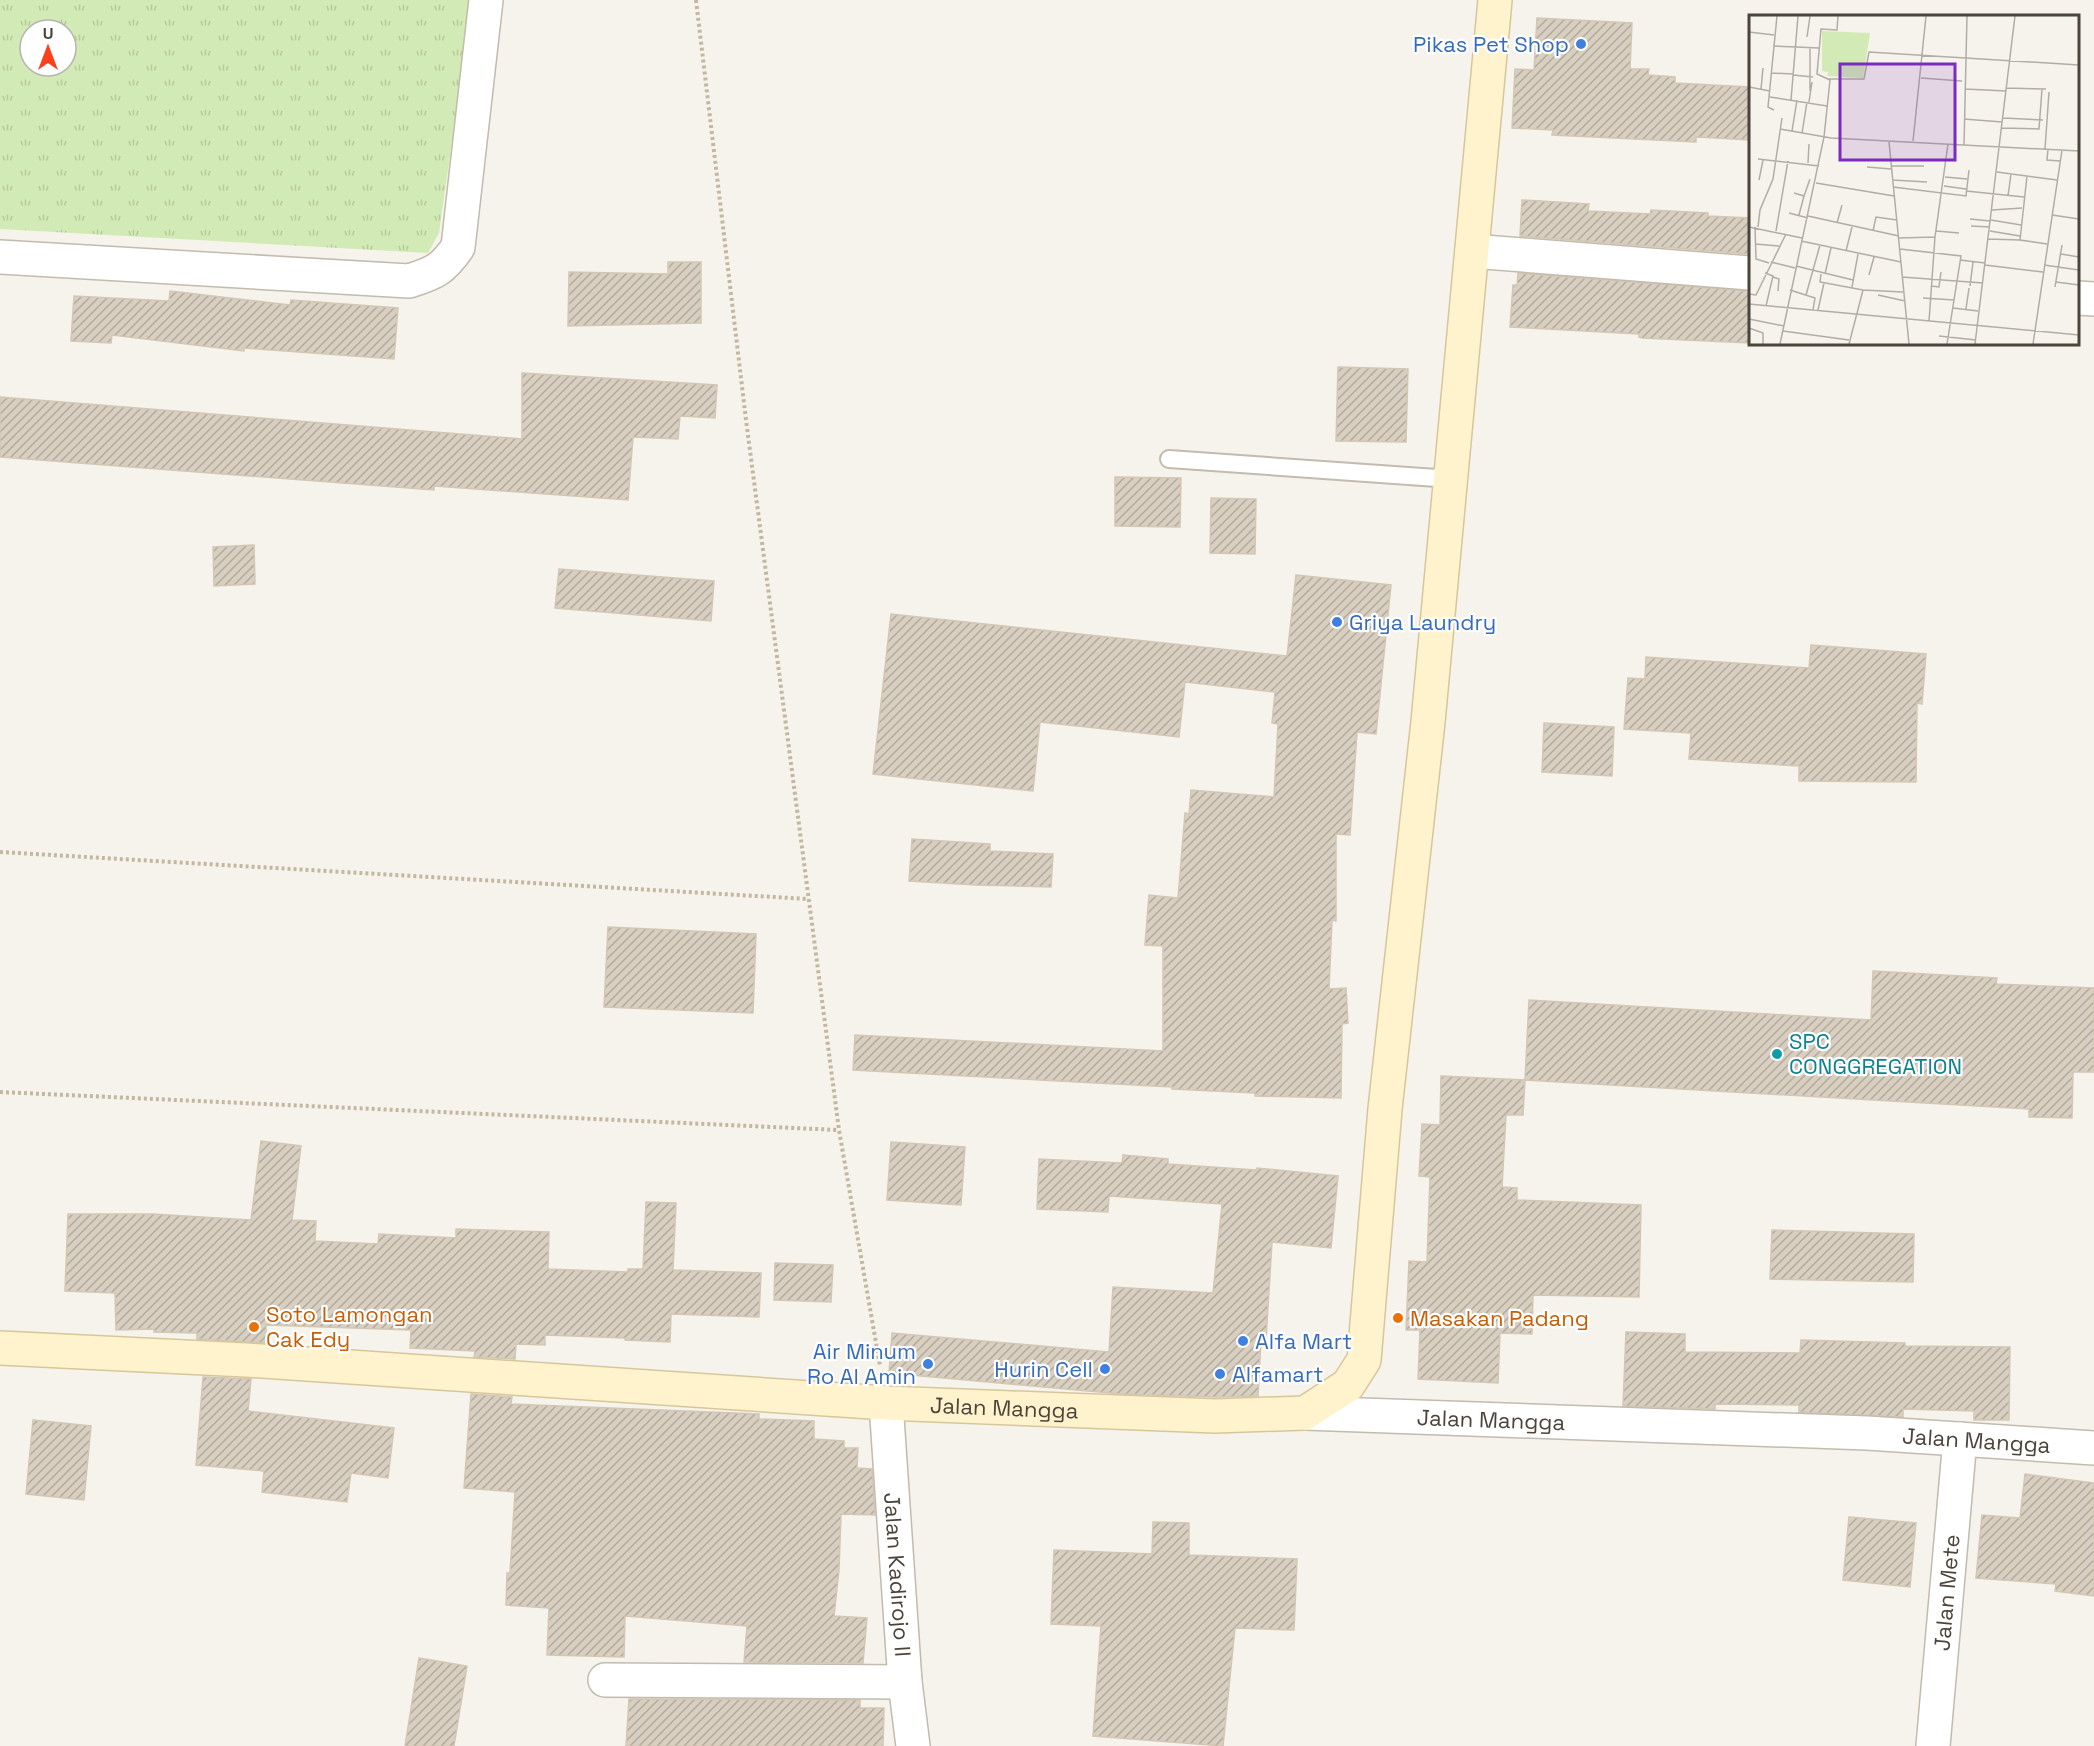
<svg xmlns="http://www.w3.org/2000/svg" width="2094" height="1746" viewBox="0 0 2094 1746" font-family="'Space Grotesk',sans-serif">
  <style>
    .grass { fill: url(#grass-tufts); fill-rule: evenodd }
    .building { fill: url(#building-hatch); stroke: #d3c7b4; stroke-width: 1.5 }
    .lines { fill: none; stroke-linecap: round; stroke-linejoin: round }
    .lane-casing { stroke: #c2bbae; stroke-width: 20 }
    .street-casing { stroke: #c2bbae; stroke-width: 36 }
    .secondary-casing { stroke: #d6c79b; stroke-width: 36 }
    .path { stroke: #c4b79f; stroke-width: 4; stroke-dasharray: 3 3; stroke-linecap: butt }
    .lane { stroke: #fff; stroke-width: 16 }
    .street { stroke: #fff; stroke-width: 33 }
    .secondary { stroke: #fff3cd; stroke-width: 33 }
    .shop-dot { fill: #3f7fe0; stroke: #fff; stroke-width: 2 }
    .culture-dot { fill: #0f9aa8; stroke: #fff; stroke-width: 2 }
    .food-dot { fill: #e8710a; stroke: #fff; stroke-width: 2 }
    .labels { text-anchor: middle; dominant-baseline: central; stroke-width: 4.5; stroke-linejoin: round; paint-order: stroke }
    .shop-label { font-size: 22px; fill: #366cbe; stroke: #fff; text-anchor: end }
    .culture-label { font-size: 22px; fill: #0d838f; stroke: #fff; text-anchor: start }
    .food-label { font-size: 22px; fill: #c56008; stroke: #fff; text-anchor: start }
    .street-label { font-size: 22px; fill: #4b4439; stroke: #fff }
    .inset-road { fill: none; stroke: #b2ada4; stroke-width: 1.5 }
    .view { fill: #7b2cbf; fill-opacity: 0.15; stroke: #7b2cbf; stroke-width: 3 }
    .inset-edge { fill: none; stroke: #4b4439; stroke-width: 3 }
  </style>
  <defs>
    <pattern id="grass-tufts" width="24" height="20" patternUnits="userSpaceOnUse" patternTransform="scale(1.5)"><rect width="24" height="20" fill="#d2eab5"/><path d="M3 7l-1-3M5 7V3M7 7l1-3M15 17l-1-3M17 17v-4M19 17l1-3" fill="none" stroke="#b6ca9c"/></pattern>
    <pattern id="building-hatch" width="6" height="6" patternUnits="userSpaceOnUse" patternTransform="scale(1.5)"><rect width="6" height="6" fill="#d8cfc1"/><path d="M-1 1l2-2M0 6l6-6M5 7l2-2" fill="none" stroke="#b1aa9e"/></pattern>
  </defs>
  <rect width="100%" height="100%" fill="#f6f3ec"/>
  <path class="grass" d="M 0,0 L 472,0 L 439,233 L 428,253 L 0,229 ZM 30,30 L 66,30 L 66,66 L 30,66 Z"/>
  <path class="building" d="M 1537,18 L 1632,23 L 1630,69 L 1649,69 L 1648,75 L 1675,77 L 1675,83 L 1750,87 L 1750,140 L 1696,137 L 1696,142 L 1552,135 L 1553,130 L 1512,128 L 1515,69 L 1534,70 Z
    M 1522,200 L 1589,204 L 1588,211 L 1650,214 L 1651,210 L 1708,213 L 1708,216 L 1750,218 L 1750,254 L 1520,236 Z
    M 668,262 L 701,262 L 701,323 L 568,326 L 569,272 L 668,274 Z
    M 1518,273 L 1750,291 L 1750,343 L 1642,338 L 1639,337 L 1639,334 L 1510,327 L 1513,285 L 1517,285 Z
    M 170,291 L 290,305 L 291,300 L 398,308 L 394,359 L 244,348 L 244,351 L 112,335 L 111,343 L 71,341 L 74,296 L 169,301 Z
    M 1338,367 L 1408,369 L 1406,442 L 1336,441 Z
    M 522,373 L 717,385 L 715,418 L 680,416 L 678,439 L 633,437 L 628,500 L 434,486 L 434,490 L 0,457 L 0,397 L 522,439 Z
    M 1115,477 L 1181,478 L 1180,527 L 1115,526 Z
    M 1211,498 L 1256,499 L 1255,554 L 1210,553 Z
    M 254,545 L 255,584 L 214,586 L 213,547 Z
    M 559,569 L 714,581 L 711,621 L 555,608 Z
    M 1296,575 L 1391,585 L 1376,734 L 1357,732 L 1350,835 L 1336,834 L 1336,921 L 1332,920 L 1329,989 L 1346,988 L 1348,1023 L 1342,1024 L 1341,1098 L 1255,1096 L 1255,1093 L 1172,1089 L 1172,1087 L 853,1070 L 855,1035 L 1163,1051 L 1163,946 L 1145,945 L 1149,895 L 1178,898 L 1185,813 L 1189,814 L 1191,790 L 1274,797 L 1278,724 L 1272,723 L 1275,692 L 1185,682 L 1179,737 L 1040,722 L 1033,791 L 873,774 L 891,614 L 1287,656 Z
    M 1811,645 L 1926,654 L 1922,704 L 1917,703 L 1916,782 L 1799,781 L 1799,766 L 1689,759 L 1691,733 L 1624,729 L 1628,678 L 1645,679 L 1646,657 L 1809,668 Z
    M 1544,723 L 1614,727 L 1612,776 L 1542,772 Z
    M 912,839 L 990,844 L 990,851 L 1053,854 L 1051,887 L 976,885 L 909,881 Z
    M 608,927 L 756,934 L 753,1013 L 604,1007 Z
    M 1873,971 L 1997,978 L 1996,984 L 2094,988 L 2094,1072 L 2073,1072 L 2072,1118 L 2029,1117 L 2029,1109 L 1525,1080 L 1529,1000 L 1871,1020 Z
    M 1441,1076 L 1525,1080 L 1523,1115 L 1506,1115 L 1502,1187 L 1517,1188 L 1517,1200 L 1641,1205 L 1639,1297 L 1533,1295 L 1532,1334 L 1500,1333 L 1498,1383 L 1418,1379 L 1420,1330 L 1406,1330 L 1409,1261 L 1427,1262 L 1430,1177 L 1419,1176 L 1422,1124 L 1440,1125 Z
    M 261,1141 L 301,1146 L 292,1220 L 316,1221 L 315,1241 L 378,1244 L 379,1234 L 456,1238 L 456,1229 L 549,1232 L 548,1269 L 628,1272 L 628,1269 L 643,1269 L 646,1202 L 676,1203 L 673,1270 L 761,1273 L 759,1317 L 671,1314 L 670,1342 L 625,1340 L 625,1338 L 545,1335 L 545,1345 L 516,1344 L 515,1359 L 474,1357 L 475,1351 L 410,1348 L 411,1330 L 266,1325 L 266,1343 L 197,1339 L 197,1333 L 154,1332 L 154,1329 L 116,1330 L 115,1293 L 65,1291 L 68,1214 L 152,1214 L 251,1220 Z
    M 891,1142 L 965,1147 L 961,1205 L 887,1200 Z
    M 1123,1155 L 1168,1159 L 1168,1164 L 1256,1170 L 1257,1168 L 1338,1176 L 1331,1248 L 1272,1242 L 1266,1340 L 1261,1340 L 1258,1396 L 1215,1397 L 1121,1394 L 889,1373 L 892,1333 L 1109,1352 L 1113,1287 L 1213,1293 L 1222,1204 L 1109,1196 L 1108,1212 L 1037,1209 L 1039,1159 L 1122,1163 Z
    M 1772,1230 L 1914,1234 L 1913,1282 L 1770,1279 Z
    M 775,1263 L 833,1265 L 831,1302 L 774,1300 Z
    M 1626,1332 L 1685,1334 L 1685,1352 L 1800,1353 L 1801,1340 L 1905,1343 L 1905,1346 L 2010,1347 L 2009,1420 L 1974,1420 L 1974,1411 L 1903,1409 L 1903,1417 L 1799,1412 L 1799,1405 L 1715,1404 L 1715,1409 L 1623,1406 Z
    M 203,1377 L 251,1379 L 248,1411 L 394,1428 L 388,1478 L 351,1473 L 347,1502 L 262,1492 L 264,1471 L 196,1465 Z
    M 471,1394 L 512,1397 L 511,1404 L 759,1414 L 759,1419 L 814,1421 L 814,1439 L 844,1441 L 844,1448 L 858,1448 L 857,1468 L 872,1469 L 875,1515 L 841,1514 L 839,1570 L 834,1616 L 867,1618 L 863,1663 L 744,1662 L 747,1626 L 625,1616 L 624,1657 L 547,1655 L 549,1608 L 506,1605 L 507,1573 L 510,1573 L 515,1492 L 464,1488 Z
    M 33,1420 L 91,1426 L 84,1500 L 26,1494 Z
    M 2025,1474 L 2094,1483 L 2094,1596 L 2055,1591 L 2056,1584 L 1976,1578 L 1982,1515 L 2020,1518 Z
    M 1849,1517 L 1916,1523 L 1910,1587 L 1843,1580 Z
    M 1153,1522 L 1189,1523 L 1189,1555 L 1297,1559 L 1294,1630 L 1235,1628 L 1223,1746 L 1093,1736 L 1101,1626 L 1051,1624 L 1054,1550 L 1152,1554 Z
    M 419,1658 L 467,1666 L 454,1746 L 405,1746 Z
    M 629,1699 L 860,1700 L 860,1708 L 884,1708 L 883,1746 L 626,1746 Z"/>
  <g class="lines">
    <defs>
      <path id="lane" d="M 1169,459 L 1451,479"/>
      <g id="street">
        <path d="M 1472,251 L 1750,273"/>
        <path d="M 0,257 L 409,281 C 435,273 443,269 458,247 L 486,0"/>
        <path d="M 2078,298 L 2094,299"/>
        <path id="s1" d="M 886,1403 L 905,1682 L 913,1746"/>
        <path id="s2" d="M 1305,1413 L 1867,1433 L 2094,1448"/>
        <path d="M 605,1680 L 905,1682"/>
        <path id="s3" d="M 1933,1746 L 1960,1439"/>
      </g>
      <g id="secondary">
        <path id="s4" d="M 0,1348 L 246,1360 L 886,1403 L 1215,1416 L 1305,1413 L 1348,1385 L 1364,1360 L 1385,1109 L 1428,722 L 1495,0"/>
      </g>
    </defs>
    <use href="#lane" class="lane-casing"/>
    <use href="#street" class="street-casing"/>
    <use href="#secondary" class="secondary-casing"/>
    <path class="path" d="M 696,0 L 746,420 L 839,1130 L 880,1366
      M 0,852 L 808,899
      M 0,1092 L 838,1130"/>
    <use href="#lane" class="lane"/>
    <use href="#street" class="street"/>
    <use href="#secondary" class="secondary"/>
  </g>
  <g class="shop-dot">
    <circle cx="1581" cy="44" r="6"/>
    <circle cx="1337" cy="622" r="6"/>
    <circle cx="1243" cy="1341" r="6"/>
    <circle cx="928" cy="1364" r="6"/>
    <circle cx="1105" cy="1369" r="6"/>
    <circle cx="1220" cy="1374" r="6"/>
  </g>
  <circle class="culture-dot" cx="1777" cy="1054" r="6"/>
  <g class="food-dot">
    <circle cx="1398" cy="1318" r="6"/>
    <circle cx="254" cy="1327" r="6"/>
  </g>
  <g class="labels">
    <g class="shop-label">
      <text x="1569" y="44">Pikas Pet Shop</text>
      <text x="1349" y="622" text-anchor="start">Griya Laundry</text>
      <text x="1255" y="1341" text-anchor="start">Alfa Mart</text>
      <text x="916" y="1351">Air Minum<tspan x="916" dy="25">Ro Al Amin</tspan></text>
      <text x="1093" y="1369">Hurin Cell</text>
      <text x="1232" y="1374" text-anchor="start">Alfamart</text>
    </g>
    <g class="culture-label">
      <text x="1789" y="1041">SPC<tspan x="1789" dy="25">CONGGREGATION</tspan></text>
    </g>
    <g class="food-label">
      <text x="266" y="1314">Soto Lamongan<tspan x="266" dy="25">Cak Edy</tspan></text>
      <text x="1410" y="1318">Masakan Padang</text>
    </g>
    <g class="street-label">
      <text stroke="none"><textPath href="#s4" startOffset="1006">Jalan Mangga</textPath></text>
      <text stroke="none"><textPath href="#s2" startOffset="186">Jalan Mangga</textPath></text>
      <text stroke="none"><textPath href="#s2" startOffset="672">Jalan Mangga</textPath></text>
      <text stroke="none"><textPath href="#s1" startOffset="172">Jalan Kadirojo II</textPath></text>
      <text stroke="none"><textPath href="#s3" startOffset="154">Jalan Mete</textPath></text>
    </g>
  </g>
  <g transform="translate(1749 15)">
    <rect width="330" height="330" fill="#f6f3ec"/>
    <path d="M 73,16 L 121,18 L 114,63 L 78,61 L 79,57 L 73,56 Z" fill="#d2eab5"/>
    <path class="inset-road" d="M 0,17 L 25,20M 58,22 L 61,1M 24,31 L 70,33M 22,58 L 44,59M 44,60 L 64,62M 172,63 L 213,66M 80,64 L 115,64 L 120,37 L 330,50M 0,72 L 21,76M 257,73 L 297,74M 12,74 L 14,53M 216,74 L 257,76M 61,76 L 61,33M 21,82 L 78,91M 42,85 L 49,1M 60,87 L 63,67M 25,95 L 19,92 L 28,1M 254,103 L 294,105M 215,104 L 253,107M 253,113 L 290,114 L 293,74M 31,114 L 82,123 L 330,136M 43,116 L 48,85M 53,118 L 58,87M 164,126 L 177,1M 140,127 L 160,329M 215,130 L 218,1M 296,134 L 300,77M 299,134 L 298,145 L 311,146M 9,144 L 70,151M 59,148 L 60,129M 142,151 L 175,151M 118,152 L 142,154M 248,157 L 308,165M 278,161 L 271,225 L 298,229M 196,162 L 218,164M 10,165 L 14,145M 143,165 L 178,167M 67,168 L 145,181M 195,171 L 217,174M 144,172 L 217,181 L 220,155M 217,176 L 275,182M 45,178 L 55,181 L 61,164M 259,181 L 262,159M 243,195 L 273,193M 40,198 L 59,203M 50,200 L 55,181M 303,200 L 330,204M 59,201 L 150,221M 221,204 L 241,206M 242,205 L 272,210M 88,208 L 93,190M 222,211 L 241,212M 0,212 L 53,223M 6,212 L 7,244 L 20,248M 9,212 L 11,195 L 24,164 L 33,103M 27,216 L 39,146M 124,216 L 127,202 L 148,205M 187,216 L 210,218M 241,216 L 271,221M 150,223 L 186,222M 239,224 L 271,225M 52,226 L 152,247M 6,229 L 30,231M 151,234 L 212,241 L 198,329M 97,236 L 103,212M 312,239 L 330,242M 211,245 L 236,248M 22,247 L 46,253M 236,250 L 294,257M 295,250 L 330,255M 47,251 L 104,265M 16,258 L 24,261 L 17,291M 72,259 L 71,267 L 114,275M 76,259 L 82,233M 120,260 L 125,242M 24,262 L 30,264 L 29,276M 153,262 L 234,268M 307,267 L 330,270M 182,271 L 190,272 L 192,257M 221,271 L 224,247M 103,272 L 109,239M 306,272 L 313,230M 41,275 L 66,283 L 64,295M 0,279 L 7,280 L 37,219M 57,280 L 71,230M 129,280 L 156,286M 174,283 L 205,285M 0,289 L 330,320M 204,293 L 229,296M 217,294 L 220,273M 69,295 L 75,268M 0,304 L 35,311M 180,306 L 186,222 L 199,129M 0,313 L 14,318 L 14,329M 34,316 L 100,325M 190,321 L 227,325M 31,329 L 75,122 L 81,65 L 68,59 L 72,14 L 88,15 L 89,1M 100,329 L 114,275 L 154,277M 226,329 L 266,1M 284,329 L 313,135"/>
    <path class="view" d="M 91,49 L 206,49 L 206,145 L 91,145 Z"/>
    <rect width="330" height="330" class="inset-edge"/>
  </g>
  <g transform="translate(48 48)"><circle r="28" fill="#ffffff" stroke="#b7b4b0" stroke-width="1.5"/>
  <path d="M0-4.5L10 22L0 15L-10 22Z" fill="#fc3f1d"/>
  <text y="-9" font-size="16" font-weight="bold" text-anchor="middle" fill="#4b4439">U</text>
  </g>
</svg>
